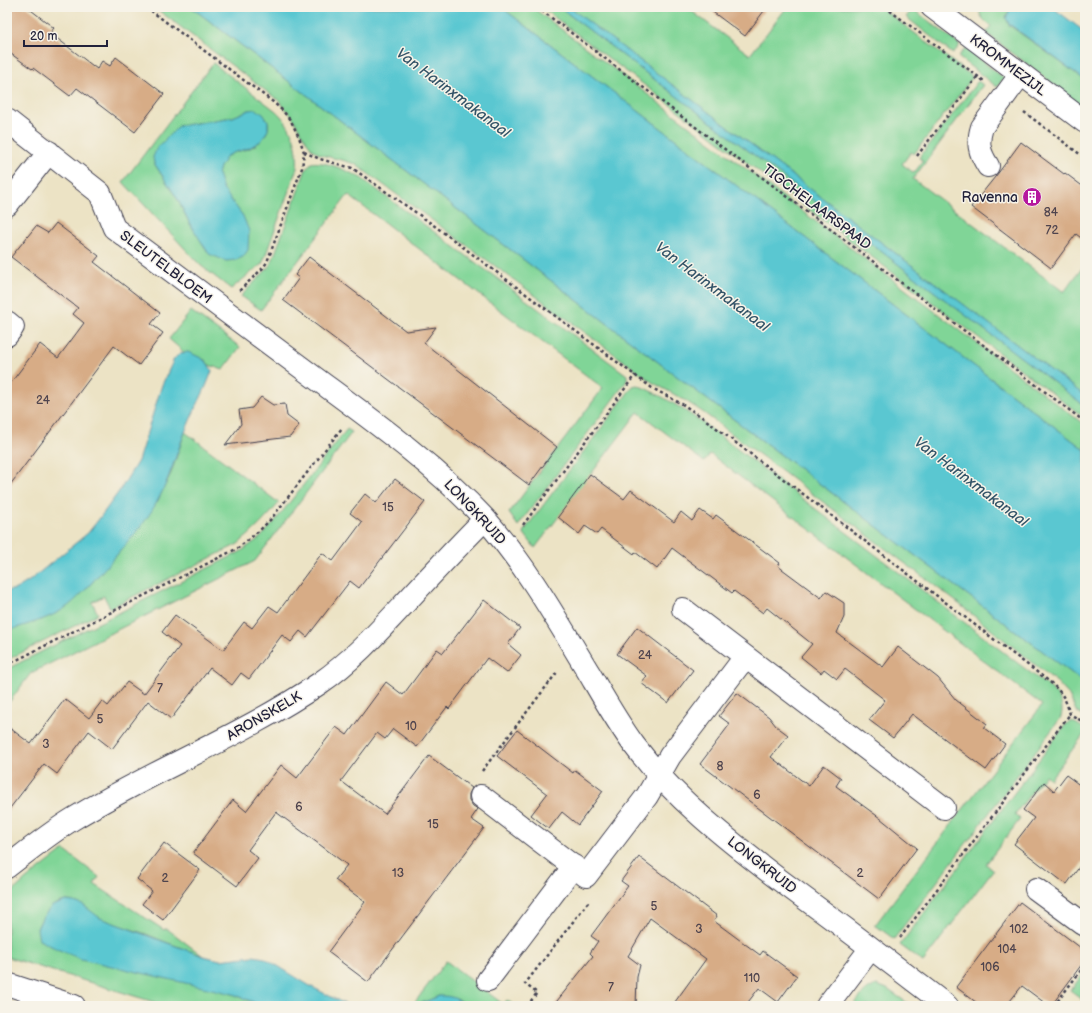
<svg xmlns="http://www.w3.org/2000/svg" width="1092" height="1013" viewBox="0 0 1092 1013" font-family="'Balsamiq Sans',sans-serif">
  <style>
    .green { fill: #80d597; stroke: #517c69; fill-rule: evenodd }
    .water { fill: #5ac7d1; stroke: #3e7486 }
    .building { fill: #d7ac86 }
    .lines { fill: none; stroke-linecap: round; stroke-linejoin: round }
    .minor-casing { stroke: #403f50; stroke-width: 24 }
    .path { stroke: #403f50; stroke-width: 2.5; stroke-dasharray: 3 3; stroke-linecap: butt }
    .minor { stroke: #fff; stroke-width: 22 }
    .labels { text-anchor: middle; dominant-baseline: central; stroke-width: 3; stroke-linejoin: round; paint-order: stroke }
    .number-label { font-size: 12px; fill: #4f444e }
    .street-label { font-size: 14px; fill: #22223b; stroke: #f7f3e8 }
    .poi-label { font-size: 14px; fill: #22223b; stroke: #f7f3e8; text-anchor: end }
    .water-label { font-size: 15px; font-style: italic; fill: #335468; stroke: #f7f3e8 }
  </style>
  <rect width="100%" height="100%" fill="#f7f3e8"/>
  <filter id="ink" filterUnits="userSpaceOnUse"><feTurbulence type="fractalNoise" baseFrequency=".025" numOctaves="2"/><feDisplacementMap in="SourceGraphic" scale="8" xChannelSelector="R" yChannelSelector="G"/><feConvolveMatrix kernelMatrix="1 2 1 2 8 2 1 2 1" color-interpolation-filters="sRGB"/></filter>
  <filter id="wash" filterUnits="userSpaceOnUse"><feTurbulence type="fractalNoise" baseFrequency=".012" numOctaves="4" result="noise"/><feDisplacementMap in="SourceGraphic" scale="16" xChannelSelector="R" yChannelSelector="G"/><feGaussianBlur stdDeviation="0.9" result="paint"/><feColorMatrix in="noise" values="0 0 0 0 0 0 0 0 0 0 0 0 0 0 0 0 0 1.4 0 .05"/><feComposite in="paint" operator="in"/></filter>
  <g filter="url(#wash)">
    <rect width="100%" height="100%" fill="#ece3c5"/>
    <path class="green" d="M 154,7 L 191,7 L 712,403 L 1085,683 L 1085,718 L 1076,711 L 1069,695 L 1057,682 L 954,600 L 704,413 L 686,401 L 652,382 L 502,271 L 355,164 L 342,160 L 325,156 L 319,154 L 312,149 L 307,142 L 291,115 L 278,100 Z
      M 501,7 L 532,7 L 1085,425 L 1085,450 Z
      M 541,7 L 559,7 L 1085,406 L 1085,418 Z
      M 569,7 L 686,7 L 750,55 L 787,7 L 880,7 L 973,77 L 914,154 L 911,152 L 902,164 L 914,173 L 923,161 L 919,158 L 978,81 L 983,85 L 913,179 L 1064,292 L 1085,264 L 1085,396 Z
      M 979,7 L 1011,7 L 1006,17 L 1009,25 L 1085,80 L 1085,108 L 986,33 L 991,26 C 984,21 979,16 979,7 Z
      M 913,9 L 960,45 L 953,54 L 906,17 Z
      M 965,48 L 1004,78 L 997,87 L 958,57 Z
      M 213,63 L 276,111 C 292,126 299,146 297,168 L 265,257 L 262,264 L 258,267 L 231,289 L 200,265 L 123,182 ZM 249,110 L 263,114 C 264,116 267,119 268,122 C 271,133 258,146 247,149 C 241,151 233,151 227,156 C 224,158 217,171 218,175 C 218,186 236,207 243,216 L 190,224 L 177,198 L 154,163 L 157,148 L 179,126 L 233,117 Z
      M 311,163 C 325,160 348,171 361,178 L 498,279 L 627,375 L 627,380 L 626,382 L 518,526 L 509,513 L 603,388 L 348,195 L 261,310 L 241,296 L 269,267 L 273,259 L 306,169 Z
      M 191,311 L 240,347 L 223,370 L 209,365 L 205,360 L 188,353 L 185,353 L 169,339 Z
      M 637,385 C 662,395 685,410 707,426 L 1053,690 C 1060,698 1065,708 1060,719 L 894,939 L 875,925 L 1042,705 L 710,454 L 704,462 L 638,412 L 535,548 L 523,532 L 633,386 Z
      M 347,429 L 352,432 L 255,561 L 31,673 L 7,705 L 7,669 L 240,552 L 261,537 L 275,521 Z
      M 185,432 L 279,503 C 267,518 253,532 238,544 L 110,608 L 104,596 L 92,602 L 98,614 L 7,660 L 7,631 L 45,618 L 58,612 L 68,605 L 87,588 L 120,551 L 157,502 L 171,473 Z
      M 1072,721 L 1085,729 L 1085,733 L 1050,779 L 1045,775 L 1015,814 L 1020,819 L 986,864 L 993,870 L 923,962 L 900,945 L 1066,724 Z
      M 64,850 L 99,877 L 94,884 L 164,930 L 166,928 L 203,956 C 184,949 165,942 146,934 C 131,929 116,925 102,919 C 89,914 83,901 67,901 C 51,902 42,917 37,929 L 233,994 L 263,1006 L 167,1006 L 7,957 L 7,897 L 25,880 Z
      M 446,961 L 503,1004 L 507,1000 L 515,1006 L 465,1006 L 459,1000 L 439,996 L 415,1006 L 412,1006 Z
      M 1085,971 L 1085,1002 L 1070,991 Z
      M 877,985 L 887,989 L 912,1006 L 853,1006 C 860,997 866,988 877,985 Z"/>
    <path class="water" d="M 191,7 L 501,7 L 1085,450 L 1085,683 L 712,403 Z
      M 559,7 L 569,7 L 1085,396 L 1085,406 Z
      M 1011,7 L 1052,7 L 1085,32 L 1085,80 L 1009,24 L 1006,18 Z
      M 256,109 L 263,114 L 268,121 L 268,130 L 261,141 L 249,148 L 233,153 L 227,156 L 220,167 L 218,174 L 223,189 L 243,216 L 249,231 L 248,250 L 243,257 L 236,260 L 226,261 L 209,254 L 190,224 L 177,198 L 154,163 L 153,157 L 157,148 L 179,126 L 233,117 L 249,110 Z
      M 188,352 C 199,357 207,359 212,371 C 205,392 193,411 185,432 C 176,455 169,480 157,502 C 143,527 123,548 104,569 C 93,581 82,595 68,606 C 51,619 27,624 7,631 L 7,591 L 16,589 L 29,581 L 88,533 L 99,519 L 120,490 L 138,461 L 162,385 L 174,359 L 180,353 Z
      M 66,901 L 74,902 L 83,905 L 100,918 L 203,956 L 220,960 L 253,956 L 265,958 L 310,986 L 349,1006 L 263,1006 L 233,994 L 81,959 L 57,949 L 39,940 L 37,929 L 42,918 L 52,906 Z
      M 439,996 C 450,996 457,997 465,1006 L 415,1006 Z"/>
    <g id="blocks">
      <path class="building" d="M 7,7 L 27,7 L 54,28 L 50,33 L 97,69 L 102,61 L 110,66 L 116,57 L 164,94 L 135,132 L 77,88 L 70,96 L 33,68 L 32,69 L 7,51 Z
        M 706,7 L 767,7 L 745,36 Z
        M 1021,142 L 1064,174 L 1065,173 L 1085,188 L 1085,241 L 1076,234 L 1051,268 L 971,207 L 999,172 Z
        M 56,223 L 99,256 L 94,262 L 160,313 L 151,324 L 163,333 L 139,365 L 114,346 L 7,489 L 7,388 L 40,344 L 58,358 L 84,323 L 73,314 L 78,308 L 11,257 L 36,226 L 48,233 Z
        M 309,257 L 406,331 L 436,327 L 424,343 L 557,447 L 529,485 L 283,300 L 299,278 L 295,275 Z
        M 261,397 L 273,405 L 285,404 L 287,416 L 299,425 L 290,437 L 225,445 L 241,424 L 239,410 L 252,408 Z
        M 590,474 L 624,499 L 631,490 L 674,522 L 681,512 L 692,521 L 700,510 L 713,519 L 716,515 L 780,563 L 778,566 L 821,598 L 826,591 L 844,603 L 844,617 L 837,633 L 883,667 L 898,647 L 938,678 L 956,700 L 987,724 L 984,728 L 1005,744 L 986,770 L 912,714 L 893,738 L 869,720 L 885,700 L 845,669 L 837,679 L 824,669 L 821,673 L 801,657 L 812,644 L 767,608 L 763,613 L 734,591 L 732,593 L 672,548 L 657,569 L 635,552 L 634,554 L 601,529 L 597,534 L 585,526 L 579,534 L 558,517 Z
        M 395,479 L 425,502 L 359,588 L 350,581 L 307,637 L 300,631 L 291,642 L 282,635 L 249,679 L 241,673 L 232,685 L 210,668 L 171,719 L 148,701 L 112,749 L 89,731 L 57,774 L 44,764 L 7,812 L 7,726 L 31,744 L 65,699 L 89,718 L 102,701 L 108,706 L 127,682 L 144,694 L 180,646 L 162,632 L 175,615 L 223,650 L 244,622 L 252,628 L 269,606 L 278,612 L 322,553 L 333,561 L 362,522 L 350,513 L 365,494 L 376,503 Z
        M 484,600 L 520,628 L 508,644 L 521,655 L 507,673 L 487,658 L 449,709 L 447,707 L 417,747 L 393,729 L 385,739 L 377,733 L 341,781 L 385,814 L 429,756 L 472,788 L 469,794 L 469,800 L 473,806 L 478,809 L 471,819 L 484,828 L 368,982 L 328,952 L 365,902 L 335,880 L 347,865 L 276,812 L 248,850 L 258,858 L 237,886 L 193,853 L 233,800 L 246,811 L 281,765 L 297,778 L 336,727 L 347,735 L 386,682 L 403,695 L 437,649 L 443,653 Z
        M 637,627 L 693,670 L 668,703 L 641,683 L 647,676 L 617,654 Z
        M 737,693 L 769,717 L 776,726 L 788,735 L 771,757 L 809,786 L 824,765 L 841,778 L 836,786 L 880,818 L 917,848 L 879,899 L 700,764 L 730,724 L 719,716 Z
        M 517,730 L 573,773 L 575,770 L 603,791 L 578,825 L 562,812 L 549,829 L 531,815 L 547,794 L 497,756 Z
        M 1066,775 L 1085,789 L 1085,859 L 1067,884 L 1062,881 L 1014,844 L 1034,818 L 1023,810 L 1044,782 L 1054,791 Z
        M 164,843 L 200,870 L 163,920 L 142,904 L 152,891 L 137,879 Z
        M 639,857 L 717,916 L 714,921 L 760,955 L 763,951 L 797,976 L 778,1002 L 759,988 L 745,1006 L 672,1006 L 706,959 L 650,918 L 628,956 L 640,965 L 637,977 L 636,1006 L 553,1006 L 593,956 L 590,953 L 598,941 L 591,936 L 628,886 L 621,881 Z
        M 1020,902 L 1085,951 L 1085,960 L 1051,1006 L 1049,1006 L 1022,986 L 1006,1006 L 981,1006 L 956,987 Z"/>
    </g>
  </g>
  <g filter="url(#ink)">
    <use href="#blocks" fill-opacity="0" stroke="#403f50" stroke-width="1"/>
    <g class="lines">
      <defs>
        <path id="minor" d="M 932,7 L 1085,122
          M 7,120 L 100,193 L 114,228 C 183,280 253,331 322,383 C 379,425 437,467 485,519 C 526,565 557,620 589,673 C 603,697 617,722 634,745 C 673,797 725,838 777,878 C 808,901 840,924 871,948
          M 988,166 C 979,152 977,143 982,127 L 1021,74
          M 7,205 L 49,152
          M 7,322 L 13,327 L 7,335
          M 683,609 L 944,808
          M 481,796 L 586,876 L 647,796 L 670,756 L 745,657
          M 7,867 C 29,850 50,833 73,819 C 153,770 242,736 320,683 C 352,661 379,631 406,602 C 432,574 458,546 485,519
          M 1036,889 L 1085,925
          M 488,980 L 574,866
          M 7,984 L 74,1006
          M 827,1006 L 871,948 L 947,1006"/>
      </defs>
      <use href="#minor" class="minor-casing"/>
      <path class="path" d="M 146,7 L 273,102 L 283,111 L 291,121 L 299,137 L 304,152 L 302,168 L 267,262 L 263,268 L 239,291
        M 537,7 L 1085,422
        M 885,7 L 984,81
        M 1024,112 L 1085,158
        M 304,152 L 320,159 L 352,168 L 428,221 L 652,388 L 682,404 L 702,417 L 1050,682 C 1063,694 1065,698 1070,714 L 1085,723
        M 917,156 L 977,77
        M 523,525 L 635,375
        M 7,665 L 238,548 L 260,530 L 271,519 L 342,428
        M 482,771 L 558,671
        M 900,938 L 1070,714
        M 527,1006 L 537,993 L 525,984 L 589,901
        M 1054,1006 L 1085,965"/>
      <use href="#minor" class="minor"/>
    </g>
  </g>
  <defs>
    <symbol id="building-disc" viewBox="-11 -11 22 22"><circle r="9.5" fill="#b5179e" stroke="#f7f3e8"/><path d="M-4-6H4V6H1V3H-1V6H-4ZM-2.5-4.3h1.7v1.8h-1.7ZM.8-4.3h1.7v1.8H.8ZM-2.5-1h1.7V.8h-1.7ZM.8-1h1.7V.8H.8Z" fill="#fff"/></symbol>
  </defs>
  <g fill-rule="evenodd">
    <use href="#building-disc" x="1021" y="186" width="22" height="22"/>
  </g>
  <g class="labels">
    <g class="number-label">
      <text x="1051" y="212">84</text>
      <text x="1052" y="230">72</text>
      <text x="43" y="400">24</text>
      <text x="388" y="507">15</text>
      <text x="645" y="655">24</text>
      <text x="160" y="688">7</text>
      <text x="100" y="719">5</text>
      <text x="411" y="726">10</text>
      <text x="46" y="744">3</text>
      <text x="720" y="766">8</text>
      <text x="757" y="795">6</text>
      <text x="299" y="807">6</text>
      <text x="433" y="824">15</text>
      <text x="398" y="873">13</text>
      <text x="860" y="873">2</text>
      <text x="165" y="878">2</text>
      <text x="654" y="906">5</text>
      <text x="699" y="929">3</text>
      <text x="1019" y="929">102</text>
      <text x="1007" y="949">104</text>
      <text x="990" y="967">106</text>
      <text x="752" y="978">110</text>
      <text x="611" y="987">7</text>
    </g>
    <g class="street-label">
      <text transform="translate(1008 65) rotate(37)">KROMMEZIJL</text>
      <text transform="translate(817 207) rotate(37)">TIGCHELAARSPAAD</text>
      <text transform="translate(166 267) rotate(37)">SLEUTELBLOEM</text>
      <text transform="translate(475 512) rotate(47)">LONGKRUID</text>
      <text transform="translate(264 716) rotate(-30)">ARONSKELK</text>
      <text transform="translate(762 865) rotate(38)">LONGKRUID</text>
    </g>
    <g class="poi-label">
      <text x="1018" y="197">Ravenna</text>
    </g>
    <g class="water-label">
      <text transform="translate(453 93) rotate(37)">Van Harinxmakanaal</text>
      <text transform="translate(712 287) rotate(37)">Van Harinxmakanaal</text>
      <text transform="translate(971 482) rotate(37)">Van Harinxmakanaal</text>
    </g>
  </g>
  <rect width="1092" height="1013" fill="none" stroke="#f7f3e8" stroke-width="24"/>
  <path d="M24 40v6h83v-6" fill="none" stroke="#22223b" stroke-width="2"/>
  <text x="30" y="40" font-size="12" fill="#22223b" stroke="#f7f3e8" stroke-width="3" paint-order="stroke">20 m</text>
</svg>
